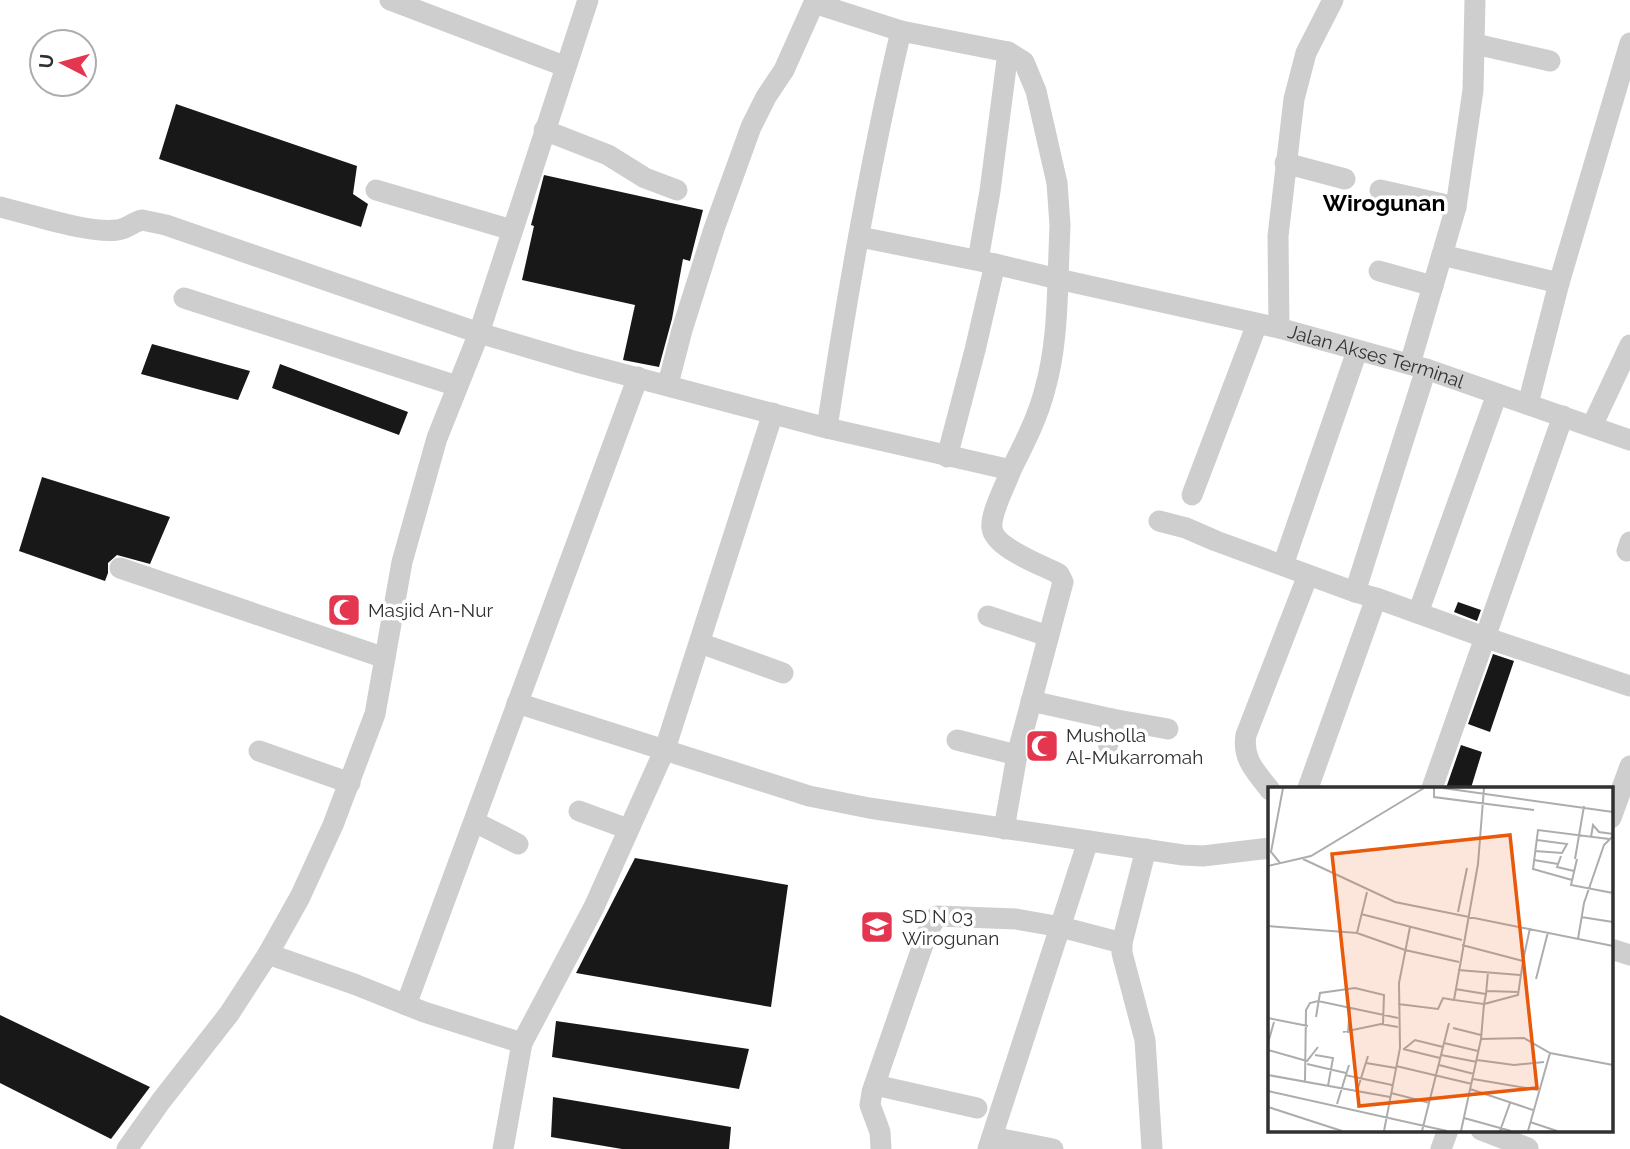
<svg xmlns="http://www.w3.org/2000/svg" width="1630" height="1149" viewBox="0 0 1630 1149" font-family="Raleway,sans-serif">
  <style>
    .building { fill: #181818 }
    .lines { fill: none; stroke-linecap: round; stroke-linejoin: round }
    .minor { stroke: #cecece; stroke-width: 21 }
    .labels { text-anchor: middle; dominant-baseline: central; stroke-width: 7; stroke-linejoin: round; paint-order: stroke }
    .street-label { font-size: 19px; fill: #313131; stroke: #fff }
    .poi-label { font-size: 19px; fill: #313131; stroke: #fff; text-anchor: start }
    .quarter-label { font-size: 23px; font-weight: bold; fill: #000; stroke: #fff }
    .inset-road { fill: none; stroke: #adadad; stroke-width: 2 }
    .view { fill: #e8590c; fill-opacity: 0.15; stroke: #e8590c; stroke-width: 3.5 }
    .inset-edge { fill: none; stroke: #313131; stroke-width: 3.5 }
  </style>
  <rect width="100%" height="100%" fill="#fff"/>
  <path class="building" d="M 176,104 L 357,166 L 353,194 L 368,204 L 361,227 L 159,159 Z
    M 544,175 L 703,210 L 690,261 L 683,259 L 672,319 L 659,367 L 623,360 L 635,305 L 522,280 L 534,226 L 531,225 Z
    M 152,344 L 250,371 L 238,400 L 141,374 Z
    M 280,364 L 408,412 L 399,435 L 272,388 Z
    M 42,477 L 170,517 L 150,564 L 117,555 L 108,563 L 108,573 L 105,581 L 19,551 Z
    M 1458,602 L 1481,610 L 1477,621 L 1454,612 Z
    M 1493,654 L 1514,661 L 1490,732 L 1468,724 Z
    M 1461,745 L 1482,752 L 1471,788 L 1446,788 Z
    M 635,858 L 788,885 L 771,1007 L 576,973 Z
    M 0,1015 L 150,1087 L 111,1139 L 0,1083 Z
    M 556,1021 L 749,1049 L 739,1089 L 552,1057 Z
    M 553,1097 L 731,1127 L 729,1149 L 622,1149 L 551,1137 Z"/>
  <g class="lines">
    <g class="minor">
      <path d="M 390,0 L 564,66"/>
      <path id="s1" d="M 1333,0 L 1306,53 L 1294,99 L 1278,236 L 1279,328 L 1426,369 L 1630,440"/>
      <path d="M 1475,44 L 1550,61"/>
      <path d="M 544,130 L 608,155 L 645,178 L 677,190"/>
      <path d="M 1285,163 L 1345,179"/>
      <path d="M 376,190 L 512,230"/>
      <path d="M 1380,190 L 1456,207"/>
      <path d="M 0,207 C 29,214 90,234 117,230 C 127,229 133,222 142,220 L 166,225 L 479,333 L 577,362 L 827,428 L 1011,470 C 1024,444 1038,417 1045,389 C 1055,354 1057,315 1058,279 L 1279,328"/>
      <path d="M 860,237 L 995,264 L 975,350 L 947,457"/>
      <path d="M 1442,255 L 1559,283"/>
      <path d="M 978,260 L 990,191 L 1008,52"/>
      <path d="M 1379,271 L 1433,286"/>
      <path d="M 184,298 L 457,386"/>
      <path d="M 1410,364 L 1456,207 L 1473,90 L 1475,0"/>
      <path d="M 668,384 L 682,330 L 714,229 L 751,127 L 766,97 L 784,70 L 814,3 L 901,31 L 1008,52 L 1024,62 L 1036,91 L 1057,183 L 1060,225 L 1058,279 L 995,264"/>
      <path d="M 1528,404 L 1559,283 L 1630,43"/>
      <path d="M 1592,426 L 1630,345"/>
      <path d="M 827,428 C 847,295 870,162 901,31"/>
      <path d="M 1192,495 L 1257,324"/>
      <path d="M 1159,521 L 1186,528 L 1216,541 L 1355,592 L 1376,598 L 1484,637 L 1630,686"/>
      <path d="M 1627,551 L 1630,542"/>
      <path d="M 1283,565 L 1357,351"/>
      <path d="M 120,568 L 385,658"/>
      <path d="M 1355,592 L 1426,369"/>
      <path d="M 1418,613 L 1497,394"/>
      <path d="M 988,616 L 1048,636"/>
      <path d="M 700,643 L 783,673"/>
      <path d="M 1031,701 L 1112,719 L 1108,744"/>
      <path d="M 517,703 L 809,796 L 869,808 L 1183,855 L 1203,856 L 1270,848"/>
      <path d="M 1112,719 L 1168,729"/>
      <path d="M 957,740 L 1017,755"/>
      <path d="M 259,751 L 350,783"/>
      <path d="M 1308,788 L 1376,598"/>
      <path d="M 1432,788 L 1563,416"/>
      <path d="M 1270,790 C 1256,772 1242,759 1246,735 L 1308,575"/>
      <path d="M 579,811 L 628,829"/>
      <path d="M 1611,818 L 1630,766"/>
      <path d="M 475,822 L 518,844"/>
      <path d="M 1004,829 L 1017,755 L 1063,582 L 1059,574 C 1042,565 994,548 992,528 C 990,513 1006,485 1011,470"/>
      <path d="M 1146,849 L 1122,943 L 1122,953 L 1145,1040 L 1152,1149"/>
      <path d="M 1611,949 L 1630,955"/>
      <path d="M 268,954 L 354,984 L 424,1012 L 522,1043 L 503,1149"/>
      <path d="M 406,1005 L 638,377"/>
      <path d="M 522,1043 L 594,907 L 665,749 L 773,413"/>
      <path d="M 875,1085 L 977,1108"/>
      <path d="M 1481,1130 L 1528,1148"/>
      <path d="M 992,1137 L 1053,1149"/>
      <path d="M 127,1149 L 161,1101 L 229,1014 L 268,954 L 300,897 L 333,825 L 375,714 L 402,562 L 437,438 L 479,333 L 588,0"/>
      <path d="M 881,1149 L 880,1132 L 870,1105 L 872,1092 L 927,933 L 937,916 L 1016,919 L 1061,927 L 1122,943"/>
      <path d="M 988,1149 L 1088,841"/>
      <path d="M 1441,1149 L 1448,1130"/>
    </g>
  </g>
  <defs>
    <symbol id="mosque-square" viewBox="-11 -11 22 22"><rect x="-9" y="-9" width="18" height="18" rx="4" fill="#e4364e" stroke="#fff"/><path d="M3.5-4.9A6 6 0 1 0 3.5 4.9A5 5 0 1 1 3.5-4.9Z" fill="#fff"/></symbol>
    <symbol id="school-square" viewBox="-11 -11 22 22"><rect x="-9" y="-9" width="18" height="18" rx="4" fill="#e4364e" stroke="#fff"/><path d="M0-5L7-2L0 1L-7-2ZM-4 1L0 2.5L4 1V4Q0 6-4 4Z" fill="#fff"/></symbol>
  </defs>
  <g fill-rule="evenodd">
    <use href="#mosque-square" x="325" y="591" width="38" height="38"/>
    <use href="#mosque-square" x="1023" y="727" width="38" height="38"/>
    <use href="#school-square" x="858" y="908" width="38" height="38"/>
  </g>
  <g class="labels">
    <g class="street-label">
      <text stroke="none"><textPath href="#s1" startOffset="438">Jalan Akses Terminal</textPath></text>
    </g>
    <g class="poi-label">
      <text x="368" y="610">Masjid An-Nur</text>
      <text x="1066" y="735">Musholla<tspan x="1066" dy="22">Al-Mukarromah</tspan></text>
      <text x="902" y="916">SD N 03<tspan x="902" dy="22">Wirogunan</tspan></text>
    </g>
    <g class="quarter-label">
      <text x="1384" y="202">Wirogunan</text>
    </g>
  </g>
  <g transform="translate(1268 787)">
    <rect width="345" height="345" fill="#fff"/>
    <path class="inset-road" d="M 166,1 L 166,10 L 266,23M 175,1 L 345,25M 323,50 L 325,38 L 331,45 L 345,47M 267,64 L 294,66 L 299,57 L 269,53M 293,69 L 289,80 L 306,84M 35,72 L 127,115 L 345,159M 307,72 L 316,19M 309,72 L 303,98 L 345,106M 266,73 L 290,77M 12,76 L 3,65 L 15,1M 0,79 L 43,69 L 156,1M 304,93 L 265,82 L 270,43 L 341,52M 190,125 L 199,81M 93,127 L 194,153M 313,130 L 345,135M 0,139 L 89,146 L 99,105M 89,146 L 137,163 L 191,175M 310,152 L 316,116 L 336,58 L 345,49M 194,158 L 255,174 L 250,208 L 216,217 L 218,207M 255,174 L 262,141M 190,183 L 252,188M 268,192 L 280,145M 187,202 L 218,207 L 220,185M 218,204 L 251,205M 130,217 L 170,222 L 175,211 L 186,213M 48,230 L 52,206 L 87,201 L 116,208 L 115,237M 0,231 L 40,239M 185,241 L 213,248M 75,245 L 113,237 L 130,240M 80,246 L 82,220M 213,252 L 216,217 L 186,213 L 210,77 L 216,1M 0,256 L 6,235M 176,256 L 210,264M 135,262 L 172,271M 136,262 L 147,253 L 175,260M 0,263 L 39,274 L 50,260M 47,268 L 65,271 L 60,299M 173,268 L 209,275M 209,273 L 246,278 L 276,275M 98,276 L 128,281M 39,277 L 78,286M 171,278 L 206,287M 128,279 L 204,297M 0,288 L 122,310M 77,288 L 124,298M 205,292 L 270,303M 37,294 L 38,223 L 42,216 L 50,214 L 130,231M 202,302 L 265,323M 0,304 L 179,344M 89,304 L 100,269M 123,306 L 162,316M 69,317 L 81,278M 0,320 L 74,344M 196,331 L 243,344M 262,335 L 289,344M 116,344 L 132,261 L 131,196 L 142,140M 154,344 L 181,236M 193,344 L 213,252 L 256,251 L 282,266 L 345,278M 232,344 L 242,316M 260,344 L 282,266"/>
    <path class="view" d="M 242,48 L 269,301 L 91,319 L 64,67 Z"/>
    <rect width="345" height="345" class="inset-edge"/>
  </g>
  <g transform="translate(63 63) rotate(276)"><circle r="33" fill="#ffffff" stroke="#adadad" stroke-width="2"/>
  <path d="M0-5L12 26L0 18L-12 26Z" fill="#e4364e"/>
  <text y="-10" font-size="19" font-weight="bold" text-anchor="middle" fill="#313131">U</text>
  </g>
</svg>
